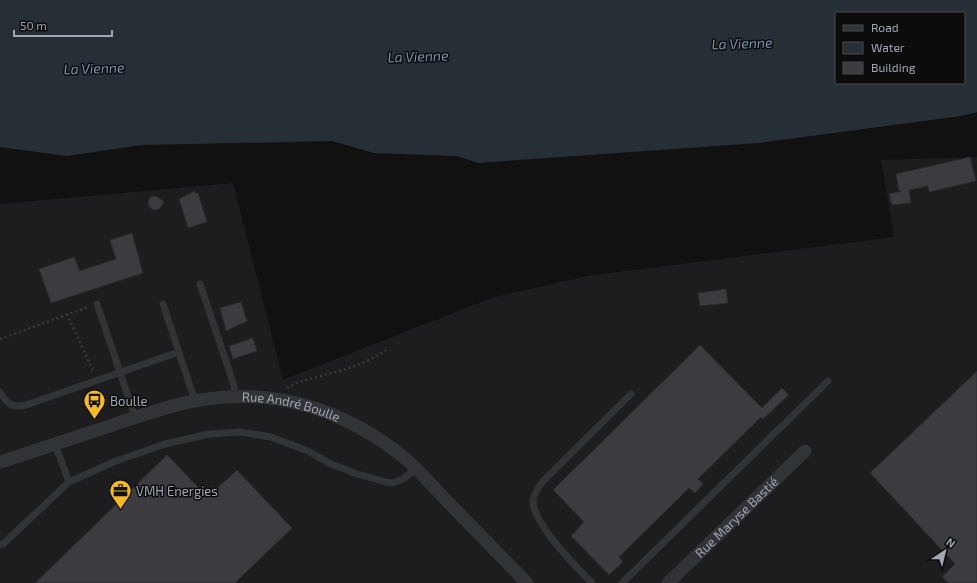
<svg xmlns="http://www.w3.org/2000/svg" width="977" height="583" viewBox="0 0 977 583" font-family="'Exo 2',sans-serif">
  <style>
    .built { fill: #1d1d1f }
    .water { fill: #272f36; fill-rule: evenodd }
    .building { fill: #3b3b40; stroke: #2b2b2e }
    .lines { fill: none; stroke-linecap: round; stroke-linejoin: round }
    .path { stroke: #38393e; stroke-width: 2.5; stroke-dasharray: 2 3; stroke-linecap: butt }
    .lane { stroke: #323337; stroke-width: 7 }
    .street { stroke: #323337; stroke-width: 13 }
    .labels { text-anchor: middle; dominant-baseline: central; stroke-width: 3; stroke-linejoin: round; paint-order: stroke }
    .poi-label { font-size: 13px; fill: #a2a6b3; stroke: #0c0c0d; text-anchor: start }
    .street-label { font-size: 13px; fill: #a2a6b3; stroke: #0c0c0d }
    .water-label { font-size: 14px; font-style: italic; fill: #7893af; stroke: #0c0c0d }
  </style>
  <rect width="100%" height="100%" fill="#111112"/>
  <path class="built" d="M 977,157 L 977,583 L 0,583 L 0,204 L 233,183 L 283,380 L 491,298 L 587,276 L 894,237 L 881,160 Z"/>
  <path class="water" d="M 0,0 L 977,0 L 977,112 L 961,116 L 758,143 L 478,163 L 457,156 L 374,153 L 332,141 L 141,145 L 67,156 L 0,147 ZM 836,13 L 964,13 L 964,83 L 836,83 Z"/>
  <path class="building" d="M 970,157 L 976,181 L 929,192 L 928,186 L 909,190 L 911,203 L 892,205 L 889,194 L 901,191 L 899,191 L 896,174 Z
    M 195,191 L 196,194 L 198,193 L 207,222 L 188,228 L 179,199 Z
    M 156,196 L 164,202 L 159,209 L 154,210 L 149,207 L 148,202 L 150,197 Z
    M 132,233 L 143,273 L 51,303 L 39,269 L 74,257 L 80,271 L 116,259 L 110,240 Z
    M 726,289 L 728,303 L 700,306 L 698,293 Z
    M 241,302 L 247,321 L 226,331 L 220,308 Z
    M 253,338 L 257,351 L 233,359 L 229,346 Z
    M 700,345 L 762,408 L 782,388 L 789,395 L 763,419 L 761,417 L 698,479 L 703,484 L 695,493 L 689,488 L 619,557 L 623,562 L 609,575 L 571,536 L 584,522 L 553,490 Z
    M 977,371 L 977,583 L 949,583 L 942,577 L 955,564 L 870,473 Z
    M 167,455 L 208,497 L 237,470 L 292,528 L 235,583 L 35,583 Z"/>
  <g class="lines">
    <path class="path" d="M 67,314 L 94,373
      M 0,339 L 88,307
      M 287,388 C 296,382 307,380 317,377 C 343,370 363,366 386,350"/>
    <path class="lane" d="M 200,284 L 233,382 L 236,397
      M 97,304 L 135,417
      M 163,304 L 195,401
      M 0,392 C 7,404 11,408 26,405 L 179,352
      M 69,482 L 116,461 L 165,444 L 209,434 L 241,432 L 271,437 L 308,451 L 331,464 L 357,474 L 386,482 L 392,483 L 403,479 L 416,469
      M 0,545 L 3,544 L 69,482 L 55,444
      M 592,583 C 576,567 532,523 533,500 C 534,493 539,487 543,481 L 631,394
      M 622,583 L 828,381"/>
    <g class="street">
      <path id="s1" d="M 0,462 C 35,451 69,439 104,428 C 134,418 163,407 194,401 C 272,386 345,409 406,459 C 420,471 433,487 446,500 C 473,528 500,555 527,583"/>
      <path id="s2" d="M 668,583 L 805,451"/>
    </g>
  </g>
  <defs>
    <symbol id="bus-pin" viewBox="-11 -11 22 30"><path d="M0 17L-7.5 6A9.5 9.5 0 1 1 7.5 6Z" fill="#f3b929" stroke="#0c0c0d"/><path d="M-5-6H5V4H4V6H2V4H-2V6H-4V4H-5ZM-3.5-4V0h7V-4ZM-3.5 1.2v1.5H-2V1.2ZM2 1.2v1.5H3.5V1.2Z" fill="#111"/></symbol>
    <symbol id="office-pin" viewBox="-11 -11 22 30"><path d="M0 17L-7.5 6A9.5 9.5 0 1 1 7.5 6Z" fill="#f3b929" stroke="#0c0c0d"/><path d="M-6-3h4V-5.5h4V-3h4V5H-6ZM-1-4.5V-3h2v-1.5ZM-6 0V1H6V0Z" fill="#111"/></symbol>
  </defs>
  <g fill-rule="evenodd">
    <use href="#bus-pin" x="82" y="388" width="25" height="34"/>
    <use href="#office-pin" x="108" y="478" width="25" height="34"/>
  </g>
  <g class="labels">
    <g class="poi-label">
      <text x="110" y="401">Boulle</text>
      <text x="136" y="491">VMH Energies</text>
    </g>
    <g class="street-label">
      <text stroke="none"><textPath href="#s1" startOffset="302">Rue André Boulle</textPath></text>
      <text stroke="none"><textPath href="#s2" startOffset="95">Rue Maryse Bastié</textPath></text>
    </g>
    <g class="water-label">
      <text transform="translate(742 43) rotate(-2)">La Vienne</text>
      <text transform="translate(418 56) rotate(-2)">La Vienne</text>
      <text transform="translate(94 68) rotate(-2)">La Vienne</text>
    </g>
  </g>
  <rect x="835" y="12" width="130" height="72" fill="#0c0c0d" stroke="#484a4f"/>
  <rect x="843" y="25" width="20" height="6" fill="#323337" stroke="#484a4f"/>
  <text x="871" y="32" font-size="12" fill="#a2a6b3">Road</text>
  <rect x="843" y="42" width="20" height="12" fill="#272f36" stroke="#484a4f"/>
  <text x="871" y="52" font-size="12" fill="#a2a6b3">Water</text>
  <rect x="843" y="62" width="20" height="12" fill="#3b3b40" stroke="#484a4f"/>
  <text x="871" y="72" font-size="12" fill="#a2a6b3">Building</text>
  <g transform="translate(945 551) rotate(35)" stroke="#0c0c0d" stroke-width="3" paint-order="stroke">
  <path d="M0-3L7 15L0 10L-7 15Z" fill="#a2a6b3"/>
  <text y="-6" font-size="11" font-weight="bold" text-anchor="middle" fill="#a2a6b3">N</text>
  </g>
  <path d="M14 30v6h98v-6" fill="none" stroke="#a2a6b3" stroke-width="2"/>
  <text x="20" y="30" font-size="12" fill="#a2a6b3" stroke="#0c0c0d" stroke-width="3" paint-order="stroke">50 m</text>
</svg>
